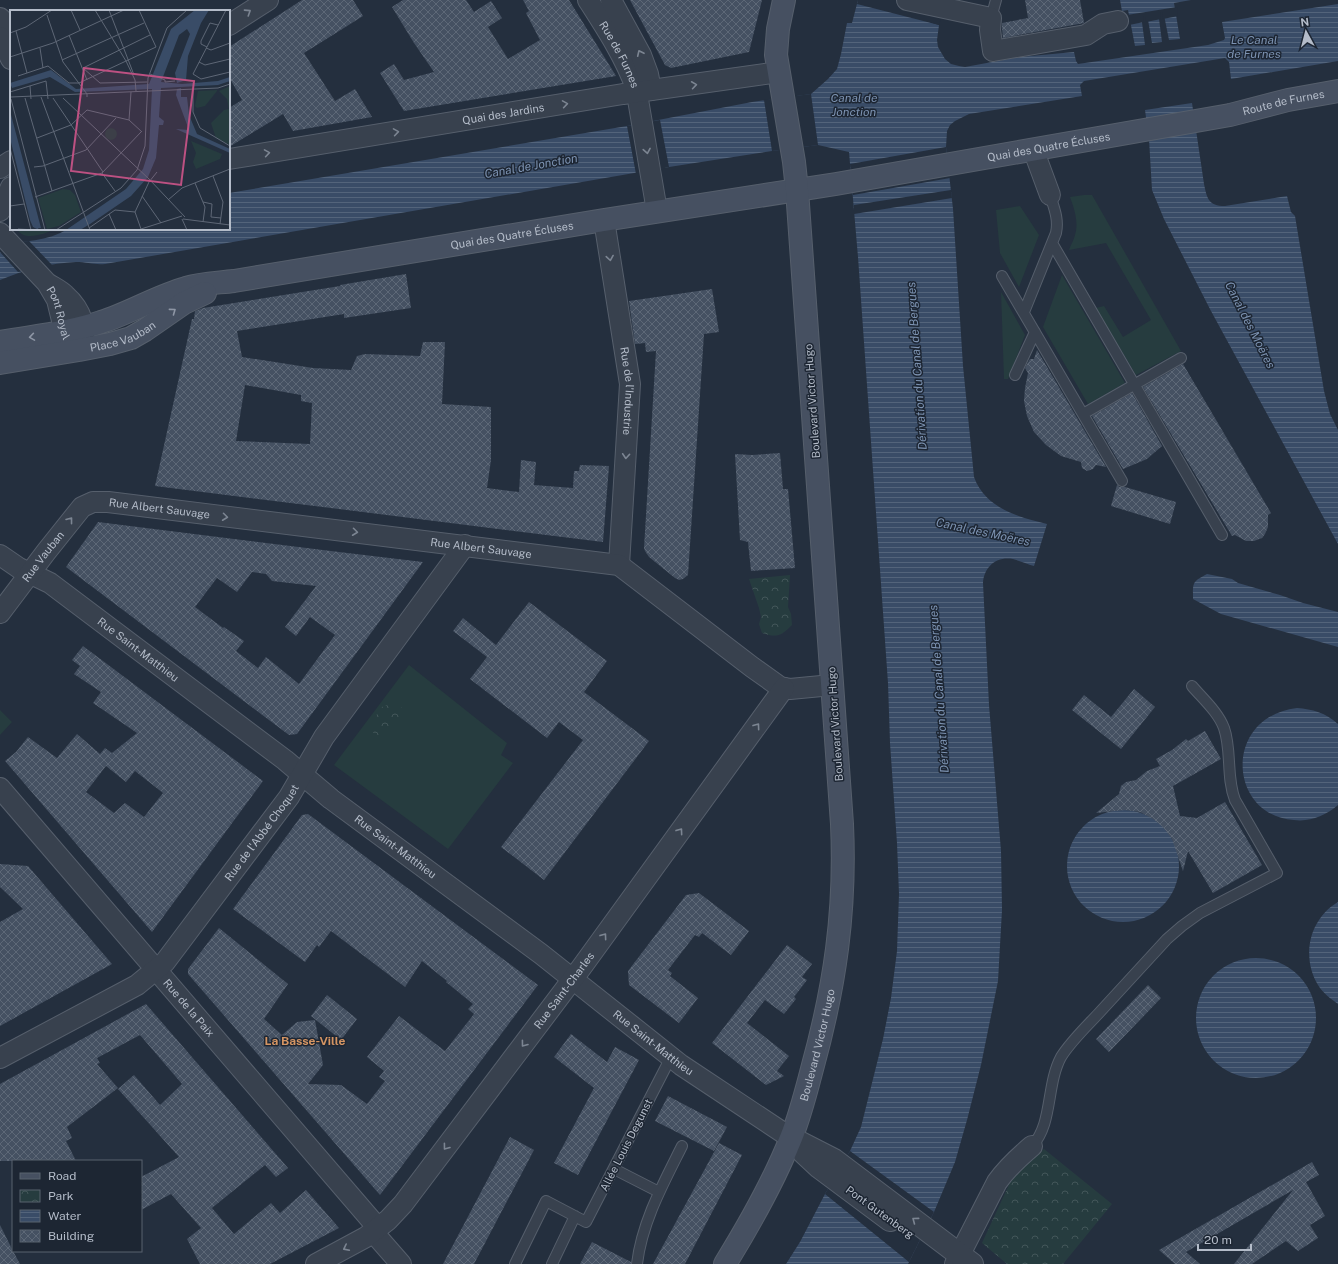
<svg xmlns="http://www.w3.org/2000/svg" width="1338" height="1264" viewBox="0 0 1338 1264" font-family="'Public Sans',sans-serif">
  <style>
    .grass { fill: #263c3f }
    .park { fill: url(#park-crowns) }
    .water { fill: url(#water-rules) }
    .pier { fill: #242f3e }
    .building { fill: url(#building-cross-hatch); fill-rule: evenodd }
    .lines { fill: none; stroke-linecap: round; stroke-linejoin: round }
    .service-casing { stroke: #565f6c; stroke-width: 12 }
    .minor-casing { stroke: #565f6c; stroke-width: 22 }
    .tertiary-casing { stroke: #565f6c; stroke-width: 24 }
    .secondary-casing { stroke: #565f6c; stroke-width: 24 }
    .service { stroke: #38414e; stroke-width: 10 }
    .minor { stroke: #38414e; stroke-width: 20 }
    .tertiary { stroke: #38414e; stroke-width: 22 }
    .secondary { stroke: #465061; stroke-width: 22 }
    .oneway { stroke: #7c8592 }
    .oneway2 { stroke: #8e96a5 }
    .labels { text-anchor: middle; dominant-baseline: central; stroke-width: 3; stroke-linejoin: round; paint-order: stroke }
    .street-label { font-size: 11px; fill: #b4bcc9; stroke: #1d2633 }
    .water-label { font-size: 12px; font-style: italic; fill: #7c92b1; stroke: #1d2633 }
    .neighbourhood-label { font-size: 12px; font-weight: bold; fill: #d59563; stroke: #1d2633 }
    .inset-road { fill: none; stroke: #5e6776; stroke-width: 1 }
    .view { fill: #bd5182; fill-opacity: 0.15; stroke: #bd5182; stroke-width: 2 }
    .inset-edge { fill: none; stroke: #b4bcc9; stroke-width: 2 }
  </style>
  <defs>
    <pattern id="park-crowns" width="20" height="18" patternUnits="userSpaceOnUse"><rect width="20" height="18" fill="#263c3f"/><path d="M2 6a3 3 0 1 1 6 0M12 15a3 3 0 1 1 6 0" fill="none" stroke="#435659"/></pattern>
    <pattern id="water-rules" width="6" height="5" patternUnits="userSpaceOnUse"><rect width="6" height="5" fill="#394c67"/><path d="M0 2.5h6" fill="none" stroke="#53647b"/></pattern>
    <pattern id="building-cross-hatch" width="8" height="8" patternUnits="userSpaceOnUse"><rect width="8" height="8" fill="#455162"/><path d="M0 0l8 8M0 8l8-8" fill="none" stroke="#5d6877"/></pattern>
  </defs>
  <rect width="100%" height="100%" fill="#242f3e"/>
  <path class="grass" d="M 1084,195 L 1092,195 L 1181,351 L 1136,375 L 1096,308 L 1104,306 L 1123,337 L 1151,320 L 1106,243 L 1069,250 C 1071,244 1074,240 1075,235 C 1079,222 1074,208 1070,197 Z
    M 1020,206 L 1039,235 L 1019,287 L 1000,253 L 996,210 Z
    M 17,229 L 56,229 C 44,234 24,242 17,229 Z
    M 1062,275 L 1125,383 L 1088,404 L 1043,327 Z
    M 1001,292 L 1025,335 L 1008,379 L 1004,379 Z
    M 409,665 L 507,743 L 501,755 L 513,763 L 448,849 L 334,765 Z
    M 0,710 L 12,722 L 0,735 Z"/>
  <path class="park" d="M 790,575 L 788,607 L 791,614 L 792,625 C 781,636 777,638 762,633 L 759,624 L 761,617 L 759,608 L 749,579 Z
    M 402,700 L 401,722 L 390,734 L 376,744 L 371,723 L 382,707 Z
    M 1044,1149 L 1112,1204 L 1063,1264 L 1007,1264 L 982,1243 L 1014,1174 Z"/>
  <path class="water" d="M 858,0 L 939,25 L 937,40 L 938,47 L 945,59 L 951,64 L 959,66 L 965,67 L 1020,57 L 1074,52 L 1076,61 L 1078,64 L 1208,45 L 1224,40 L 1225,38 L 1222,22 L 1338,4 L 1338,61 L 1231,79 L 1229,62 L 1225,58 L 1084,81 L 1080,85 L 1082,96 L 969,114 L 955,121 L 950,125 L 947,131 L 946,147 L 953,209 L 963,366 L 974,477 C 985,508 1018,517 1047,524 L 1034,566 C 1027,564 1020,561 1013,559 C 996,556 984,567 983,583 L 989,705 L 1001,851 L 1002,910 L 998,981 L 981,1065 L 967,1120 L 955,1162 L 934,1212 L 908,1264 L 786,1264 L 800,1242 L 825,1194 L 850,1151 L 861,1127 L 883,1039 L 891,998 L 897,951 L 899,894 L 897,843 L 890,743 L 888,683 L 858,257 L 849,152 L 818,145 L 772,151 L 669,167 L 105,264 C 94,265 87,262 76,262 C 51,263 24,270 0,280 L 0,244 C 23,242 48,241 68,229 L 229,229 L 229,193 L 627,126 L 752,102 L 811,94 L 828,79 L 837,69 L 841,54 L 847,23 L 852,23 Z
    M 1120,0 L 1191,0 L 1174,3 L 1180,39 L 1169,40 L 1163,10 L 1158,11 L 1162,42 L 1152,43 L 1147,14 L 1141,15 L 1145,45 L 1135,46 L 1128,10 L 1122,11 Z
    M 1192,103 L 1204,184 C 1207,198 1208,206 1225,206 L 1287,196 L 1291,212 L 1295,216 L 1324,391 L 1330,414 L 1338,430 L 1338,544 L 1211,311 L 1164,219 L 1152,190 L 1149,139 L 1145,110 Z
    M 1207,574 L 1232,579 L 1238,583 L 1280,595 L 1303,603 L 1338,612 L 1338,647 L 1221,614 L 1193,599 C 1193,582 1192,582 1207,574 Z
    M 1297,708 C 1312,709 1326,713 1338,724 L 1338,805 C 1325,816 1310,822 1294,820 C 1228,816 1222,717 1297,708 Z
    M1067 866a56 56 0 1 1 112 0a56 56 0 1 1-112 0Z
    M 1338,902 L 1338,1004 C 1331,999 1323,993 1318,985 C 1301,957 1309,919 1338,902 Z
    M1196 1018a60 60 0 1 1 120 0a60 60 0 1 1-120 0Z"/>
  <path class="pier" d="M 858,0 L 946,0 L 939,25 L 857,4 Z
    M 1177,7 L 1178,16 L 1163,19 L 1162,12 L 1160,12 L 1161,19 L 1146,22 L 1145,16 L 1143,16 L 1144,22 L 1129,25 L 1127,15 Z
    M 811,94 L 818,145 L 772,151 L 764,100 Z
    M 660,120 L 669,167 L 636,174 L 627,126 Z
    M 946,147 L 950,178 L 853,195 L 850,164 Z
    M 951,190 L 952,198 L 854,214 L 854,205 Z
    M 29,241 L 52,265 L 18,272 L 0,252 L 0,244 Z
    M 850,1151 L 934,1212 L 909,1262 L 825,1194 Z"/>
  <path class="building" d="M 302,0 L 353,0 L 363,16 L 304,53 L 335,101 L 355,89 L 372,117 L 293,131 L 283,114 L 229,147 L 229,108 L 242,100 L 229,77 L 229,47 Z
    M 403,0 L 466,0 L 474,12 L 491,1 L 502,18 L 488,27 L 508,59 L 540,40 L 526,13 L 529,11 L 523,0 L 569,0 L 616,76 L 404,111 L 380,73 L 394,64 L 404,80 L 434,72 L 414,43 L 392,7 Z
    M 630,0 L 762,0 L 749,52 L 671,68 L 665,65 Z
    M 1025,0 L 1080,0 L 1084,23 L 1003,38 L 1002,28 L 1002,23 L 1028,18 Z
    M 406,274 L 411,308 L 344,318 L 344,314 L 237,331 L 242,357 L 313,368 L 351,370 L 357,356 L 365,354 L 420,356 L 423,342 L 445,342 L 442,404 L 491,407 L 491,460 L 487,488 L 519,492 L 521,460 L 536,462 L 534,485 L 573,488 L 574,471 L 579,471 L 580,465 L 609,466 L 603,542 L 155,486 L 192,319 L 194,319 L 195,311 L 203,308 L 340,286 L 340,285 ZM 245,385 L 301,395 L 301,401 L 312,403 L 310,444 L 236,441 Z
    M 712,289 L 719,332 L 704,334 L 688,575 L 683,579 L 679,580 L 675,578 L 649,557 L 645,551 L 644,548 L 656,351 L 646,352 L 645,343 L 635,344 L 629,301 Z
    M 1037,350 L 1080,423 L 1106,467 L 1096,465 L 1093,469 L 1087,471 L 1082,468 L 1081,462 L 1061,456 L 1046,445 L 1034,432 L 1027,416 L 1024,401 L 1025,388 L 1028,373 L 1025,368 L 1030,359 L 1034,359 Z
    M 1183,364 L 1271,513 L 1268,515 L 1268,527 L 1265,534 L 1262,538 L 1254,541 L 1246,541 L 1235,535 L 1232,536 L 1143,387 Z
    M 1132,393 L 1162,446 L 1147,459 L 1123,469 L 1092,416 Z
    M 780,453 L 783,489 L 788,489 L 795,568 L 751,571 L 748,542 L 740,540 L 735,454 L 752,455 Z
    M 1117,485 L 1119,487 L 1125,487 L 1176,502 L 1170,524 L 1111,506 Z
    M 98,522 L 339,552 L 423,562 L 297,734 L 289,735 L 66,567 ZM 252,572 L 266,574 L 272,581 L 316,586 L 285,627 L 296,636 L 310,617 L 335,635 L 299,684 L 266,657 L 258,668 L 236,651 L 244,641 L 224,627 L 223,628 L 195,607 L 217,578 L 237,592 Z
    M 529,602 L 607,661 L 584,692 L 649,741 L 544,880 L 501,847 L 583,740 L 559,722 L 547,738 L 470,679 L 487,657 L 453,631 L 463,618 L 496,645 Z
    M 83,646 L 263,781 L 152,932 L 5,761 L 16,752 L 28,737 L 57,758 L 77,734 L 100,754 L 105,748 L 112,753 L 137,733 L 93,703 L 101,692 L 74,674 L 80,666 L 72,660 ZM 106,766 L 126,782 L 135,771 L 163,793 L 144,817 L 125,803 L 114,813 L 86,792 Z
    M 1134,689 L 1155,707 L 1121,749 L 1072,710 L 1084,695 L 1111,717 Z
    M 1205,731 L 1221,759 L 1173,786 L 1180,816 L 1197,818 L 1225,802 L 1262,865 L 1213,893 L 1188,851 L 1183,871 L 1172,839 L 1163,827 L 1153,819 L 1140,812 L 1125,810 L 1096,813 L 1119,794 L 1121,786 L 1126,782 L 1136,780 L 1147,771 L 1160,766 L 1156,759 L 1172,750 L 1186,739 L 1188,741 Z
    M 308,814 L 538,985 L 380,1195 L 188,974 L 188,969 L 219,928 L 288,984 L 264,1019 L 282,1035 L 297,1022 L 315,1020 L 323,1065 L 308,1084 L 341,1085 L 367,1104 L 385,1081 L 379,1077 L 384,1071 L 367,1057 L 399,1016 L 445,1051 L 474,1014 L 468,1009 L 473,1004 L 446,982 L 447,981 L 422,961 L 405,987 L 331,931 L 319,947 L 317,945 L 305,962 L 233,909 L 302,815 Z
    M 0,864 L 28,866 L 112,964 L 0,1026 L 0,922 L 23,909 L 0,887 Z
    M 699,893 L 749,931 L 731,955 L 702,933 L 699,937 L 695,935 L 668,970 L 672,973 L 670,976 L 698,998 L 679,1023 L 629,985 L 628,971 L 686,895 Z
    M 787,945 L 812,964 L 802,977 L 807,980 L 794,997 L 796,999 L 784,1014 L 765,1000 L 747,1023 L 789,1056 L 777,1071 L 784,1076 L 766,1085 L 712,1043 Z
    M 1148,985 L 1161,998 L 1109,1052 L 1096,1039 Z
    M 327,995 L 357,1019 L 341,1040 L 311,1016 Z
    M 146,1004 L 288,1168 L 276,1177 L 265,1165 L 212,1208 L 234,1234 L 271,1203 L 280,1213 L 306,1190 L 339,1228 L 270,1264 L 200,1264 L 187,1239 L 201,1228 L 171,1194 L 141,1210 L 141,1177 L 179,1157 L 118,1089 L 134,1075 L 160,1105 L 182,1084 L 140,1035 L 97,1058 L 100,1063 L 97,1064 L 118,1088 L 67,1127 L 72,1138 L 66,1141 L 76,1161 L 0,1161 L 0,1084 Z
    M 571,1034 L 607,1062 L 615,1047 L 639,1060 L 578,1175 L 554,1163 L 594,1088 L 554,1057 Z
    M 668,1096 L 727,1127 L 714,1151 L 655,1121 Z
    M 510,1137 L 534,1150 L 474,1264 L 443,1264 Z
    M 719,1143 L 742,1155 L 685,1264 L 653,1264 Z
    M 1312,1162 L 1319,1175 L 1306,1182 L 1325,1216 L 1310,1225 L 1318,1238 L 1298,1251 L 1286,1241 L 1252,1264 L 1234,1264 L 1293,1190 L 1186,1252 L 1200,1264 L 1175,1264 L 1159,1250 Z
    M 0,1225 L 13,1251 L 20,1264 L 0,1264 Z
    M 592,1242 L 631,1262 L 631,1264 L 580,1264 Z"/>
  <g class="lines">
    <defs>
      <path id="service" d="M 991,18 L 996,0
        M 1052,243 L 1222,535
        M 1002,276 L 1122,481
        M 1024,312 L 1056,233 C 1059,219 1054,208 1050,195
        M 1015,375 L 1035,332
        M 1083,414 L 1181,358
        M 1032,1146 C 1053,1124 1046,1085 1061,1057 C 1071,1041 1086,1027 1099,1013 C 1121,989 1144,964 1167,939 L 1182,926 L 1200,913 L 1277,873 L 1235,800 C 1226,777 1232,751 1224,728 C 1218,712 1203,699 1192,686
        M 614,1169 L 659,1192
        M 515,1264 L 546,1201 L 586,1222 L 671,1057
        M 552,1264 L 575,1216
        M 637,1264 C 642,1222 663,1184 682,1146"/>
      <g id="minor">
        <path id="s1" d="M 588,0 C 606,28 625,57 636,88 L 657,211"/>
        <path d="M 611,0 L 641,55 L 648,74 L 651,90"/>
        <path d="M 907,0 L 991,18 L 990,30 L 993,51 L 1086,35 L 1103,24 L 1118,21"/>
        <path d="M 0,18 L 11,29"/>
        <path d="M 229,25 L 268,0"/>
        <path d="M 0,37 L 11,59"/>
        <path d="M 1033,149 L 1050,195"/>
        <path id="s2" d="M 229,159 L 623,94 L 779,72"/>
        <path d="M 0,168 L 11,161"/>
        <path d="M 0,211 L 11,187"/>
        <path id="s3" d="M 604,220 L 630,384 L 619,565"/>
        <path id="s4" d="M 0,233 L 47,283 L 57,300 L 66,337 L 71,345 L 79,350 C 90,331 81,309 65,295 C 60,290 53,287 47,283"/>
        <path id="s5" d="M 0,555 L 19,568 L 50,583 L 285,760 L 331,799 L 541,954 L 681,1065 L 791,1138"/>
        <path id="s6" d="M 0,613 L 46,552 L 82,507 L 93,502 L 108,502 L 619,565 L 752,667 L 780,687 L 790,689 L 832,685"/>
        <path id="s7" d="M 0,788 L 378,1228"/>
        <path id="s8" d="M 0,1058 L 137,985 L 165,962 L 289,797 L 324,737 L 465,545"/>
        <path d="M 373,1232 L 401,1264"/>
        <path id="s9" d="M 316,1264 L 366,1237 L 388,1220 L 403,1204 L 581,968 L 784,688"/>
        <path d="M 955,1264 L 997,1182 C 1007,1168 1019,1157 1032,1146"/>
      </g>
      <path id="tertiary" d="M 791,1138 L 834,1160 L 972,1264
        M 804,1153 L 819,1167 L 890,1220"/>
      <g id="secondary">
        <path id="s10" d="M 0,342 C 34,336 69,333 101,322 C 130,313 157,296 186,288 C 201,283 218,283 234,281 L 604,220 L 836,184 L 1230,115 L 1288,100 L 1338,91"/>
        <path id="s11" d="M 0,363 L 79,350 L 110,344 L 131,338 L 145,330 L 184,303 L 205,293"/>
        <path id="s12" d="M 725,1264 C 749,1225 774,1181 791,1138 C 800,1116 806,1092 812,1069 C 835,986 846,911 842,824 L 797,190 L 794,162 L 776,55 L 778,29 L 784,0"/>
      </g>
    </defs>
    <use href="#service" class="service-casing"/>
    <use href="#minor" class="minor-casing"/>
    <use href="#tertiary" class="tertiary-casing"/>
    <use href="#secondary" class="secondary-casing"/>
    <use href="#service" class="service"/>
    <use href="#minor" class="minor"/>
    <use href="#tertiary" class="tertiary"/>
    <use href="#secondary" class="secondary"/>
  </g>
  <defs><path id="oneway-chevron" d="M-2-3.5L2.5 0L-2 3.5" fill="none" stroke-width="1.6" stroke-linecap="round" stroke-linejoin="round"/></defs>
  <g class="oneway">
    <use href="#oneway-chevron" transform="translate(248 12) rotate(-33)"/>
    <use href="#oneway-chevron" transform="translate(640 53) rotate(-115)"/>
    <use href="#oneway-chevron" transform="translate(694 85) rotate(-8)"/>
    <use href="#oneway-chevron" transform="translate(565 104) rotate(-9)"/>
    <use href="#oneway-chevron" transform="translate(396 132) rotate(-9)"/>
    <use href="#oneway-chevron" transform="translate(647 151) rotate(80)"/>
    <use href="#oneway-chevron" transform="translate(267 153) rotate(-9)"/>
    <use href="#oneway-chevron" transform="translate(610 258) rotate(81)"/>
    <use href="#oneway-chevron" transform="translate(626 456) rotate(94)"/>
    <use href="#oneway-chevron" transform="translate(225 517) rotate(7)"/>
    <use href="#oneway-chevron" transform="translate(70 520) rotate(-52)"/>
    <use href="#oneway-chevron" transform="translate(355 532) rotate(7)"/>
    <use href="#oneway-chevron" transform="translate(757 726) rotate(-54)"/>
    <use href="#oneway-chevron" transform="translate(680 831) rotate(-54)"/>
    <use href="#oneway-chevron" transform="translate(604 936) rotate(-54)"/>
    <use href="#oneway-chevron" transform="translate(524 1044) rotate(127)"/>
    <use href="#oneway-chevron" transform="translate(446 1147) rotate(127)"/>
    <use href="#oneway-chevron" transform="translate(915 1220) rotate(-143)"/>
    <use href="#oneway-chevron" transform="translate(346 1248) rotate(153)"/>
  </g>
  <g class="oneway2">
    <use href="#oneway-chevron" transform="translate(173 311) rotate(-36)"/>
    <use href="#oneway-chevron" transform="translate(32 337) rotate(171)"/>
  </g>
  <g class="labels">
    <g class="street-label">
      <text stroke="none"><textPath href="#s1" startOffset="63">Rue de Furnes</textPath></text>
      <text stroke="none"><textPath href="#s10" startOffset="1308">Route de Furnes</textPath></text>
      <text stroke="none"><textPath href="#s2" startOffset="278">Quai des Jardins</textPath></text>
      <text stroke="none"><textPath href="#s10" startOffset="1069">Quai des Quatre Écluses</textPath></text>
      <text stroke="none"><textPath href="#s10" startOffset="525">Quai des Quatre Écluses</textPath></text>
      <text stroke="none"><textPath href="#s4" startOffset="101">Pont Royal</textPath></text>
      <text stroke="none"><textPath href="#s11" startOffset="126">Place Vauban</textPath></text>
      <text stroke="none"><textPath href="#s3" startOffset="173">Rue de l'Industrie</textPath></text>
      <text transform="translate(812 401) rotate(-94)">Boulevard Victor Hugo</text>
      <text stroke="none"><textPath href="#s6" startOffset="213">Rue Albert Sauvage</textPath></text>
      <text stroke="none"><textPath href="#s6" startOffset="537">Rue Albert Sauvage</textPath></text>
      <text stroke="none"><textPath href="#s6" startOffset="71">Rue Vauban</textPath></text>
      <text stroke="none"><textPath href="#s5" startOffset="168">Rue Saint-Matthieu</textPath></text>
      <text transform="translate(835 724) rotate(-94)">Boulevard Victor Hugo</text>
      <text stroke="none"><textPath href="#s8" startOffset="353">Rue de l'Abbé Choquet</textPath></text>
      <text stroke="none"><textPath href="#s5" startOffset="492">Rue Saint-Matthieu</textPath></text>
      <text stroke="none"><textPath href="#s9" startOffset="374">Rue Saint-Charles</textPath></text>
      <text stroke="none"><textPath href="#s7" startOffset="290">Rue de la Paix</textPath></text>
      <text stroke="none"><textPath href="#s5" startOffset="816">Rue Saint-Matthieu</textPath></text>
      <text stroke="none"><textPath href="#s12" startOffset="239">Boulevard Victor Hugo</textPath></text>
      <text transform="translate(626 1145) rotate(-63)">Allée Louis Degunst</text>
      <text transform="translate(880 1212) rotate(36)">Pont Gutenberg</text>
    </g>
    <g class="water-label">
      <text x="1254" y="40">Le Canal<tspan x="1254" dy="14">de Furnes</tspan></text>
      <text x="854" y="98">Canal de<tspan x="854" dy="14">Jonction</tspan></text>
      <text transform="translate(531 166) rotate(-10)">Canal de Jonction</text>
      <text transform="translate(1250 325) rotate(63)">Canal des Moëres</text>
      <text transform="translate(917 366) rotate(-94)">Dérivation du Canal de Bergues</text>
      <text transform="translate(983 532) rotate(12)">Canal des Moëres</text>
      <text transform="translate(939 689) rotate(-94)">Dérivation du Canal de Bergues</text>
    </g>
    <g class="neighbourhood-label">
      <text x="305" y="1041">La Basse-Ville</text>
    </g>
  </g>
  <g transform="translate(10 10)">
    <rect width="220" height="220" fill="#242f3e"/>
    <path d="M 188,81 L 207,80 L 207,81 L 195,96 L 187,98 L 185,96 ZM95 124a6 6 0 1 1 12 0a6 6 0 1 1-12 0ZM 53,179 L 60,180 L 65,185 L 71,202 L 49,216 L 37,219 L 28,188 Z" fill="#263c3f"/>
    <path d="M 220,76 L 220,135 L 206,128 L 201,113 L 214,100 L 219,99 L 217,89 L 209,81 Z" fill="#263c3f"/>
    <path d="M 181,131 L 212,144 L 210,149 L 186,159 L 183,152 L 186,143 Z" fill="#263c3f"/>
    <path d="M 185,0 L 199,0 L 191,13 L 178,46 L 176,70 L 167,73 L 165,63 L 180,24 L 177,19 L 169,25 L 151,72 L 172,74 L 208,71 L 220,67 L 220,71 L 208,75 L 151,78 L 149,107 L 154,111 L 153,115 L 149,115 L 146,148 L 138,167 L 121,186 L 80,214 L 70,220 L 56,220 L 116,179 L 133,159 L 139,140 L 142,79 L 65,82 L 40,67 L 2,78 L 0,73 L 41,60 L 66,79 L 139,74 L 161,19 ZM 171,78 L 171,87 L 177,87 L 179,105 L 187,124 L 220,139 L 220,143 L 166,119 L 179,120 L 166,85 L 167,79 ZM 0,101 L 31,218 L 28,218 L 29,220 L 23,217 L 20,210 L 0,128 Z" fill="#394c67"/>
    <path class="inset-road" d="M 61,0 L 70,20M 85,0 L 116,51 L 125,70 L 126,81M 99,0 L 124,65M 129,0 L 146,37M 216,0 L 183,64 L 191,69 L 220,62M 37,5 L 53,52 L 77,84 L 77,87M 6,21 L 17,63M 0,23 L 16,17 L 42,0M 59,25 L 77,70M 197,37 L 191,34 L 191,31 L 200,13 L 208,15M 30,38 L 33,58M 196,38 L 201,40 L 220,33M 0,47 L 43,33 L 114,0M 52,50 L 134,13M 189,52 L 195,55 L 220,49M 73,58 L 140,25M 73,58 L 90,73 L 137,72M 140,64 L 155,70 L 155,72 L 165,71M 8,66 L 38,56 L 59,73 L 69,73 L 146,37M 20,76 L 21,89M 183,80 L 183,102 L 190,118 L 220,136M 0,82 L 36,71 L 38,89M 1,87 L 208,78 L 220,74M 31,87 L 80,220M 15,88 L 42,181M 43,88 L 93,162M 53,88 L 139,169 L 175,207M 1,89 L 35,220M 119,110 L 121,82M 27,128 L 61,115 L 77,100 L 119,110 L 132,122M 0,138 L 21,220M 24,157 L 33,156 L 76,140 L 106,108M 92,163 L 105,181M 203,166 L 213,192 L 210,214M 185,173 L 195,197 L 193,212M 132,186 L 151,213M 25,187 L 92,163 L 131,122M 158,190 L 172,178 L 220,159M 193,192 L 202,194 L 201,207 L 211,208M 0,196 L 14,194M 125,202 L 131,219M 99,204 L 106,220M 172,209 L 177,220M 173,209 L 220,215M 79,218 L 105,200 L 125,202 L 139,172 L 147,162M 8,219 L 26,220M 131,219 L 172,206M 46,220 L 111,178 L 127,160 L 135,136 L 138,68 L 157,18 L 177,0"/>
    <path class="view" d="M 74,58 L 184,71 L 171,175 L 61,161 Z"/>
    <rect width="220" height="220" class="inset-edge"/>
  </g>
  <rect x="12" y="1160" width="130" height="92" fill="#1d2633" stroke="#59626f"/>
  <rect x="20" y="1173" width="20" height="6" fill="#465061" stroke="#59626f"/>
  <text x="48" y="1180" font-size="12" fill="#b4bcc9">Road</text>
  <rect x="20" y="1190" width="20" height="12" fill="url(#park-crowns)" stroke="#59626f"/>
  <text x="48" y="1200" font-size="12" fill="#b4bcc9">Park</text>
  <rect x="20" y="1210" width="20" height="12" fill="url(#water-rules)" stroke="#59626f"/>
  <text x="48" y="1220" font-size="12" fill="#b4bcc9">Water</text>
  <rect x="20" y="1230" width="20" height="12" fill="url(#building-cross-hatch)" stroke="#59626f"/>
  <text x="48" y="1240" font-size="12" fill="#b4bcc9">Building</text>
  <g transform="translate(1306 32) rotate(353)" stroke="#1d2633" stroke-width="3" paint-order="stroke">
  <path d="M0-3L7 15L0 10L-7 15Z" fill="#b4bcc9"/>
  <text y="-6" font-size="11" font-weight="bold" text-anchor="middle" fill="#b4bcc9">N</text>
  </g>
  <path d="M1198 1244v6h53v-6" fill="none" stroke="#b4bcc9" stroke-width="2"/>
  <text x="1204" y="1244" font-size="12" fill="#b4bcc9" stroke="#1d2633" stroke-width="3" paint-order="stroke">20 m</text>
</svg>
